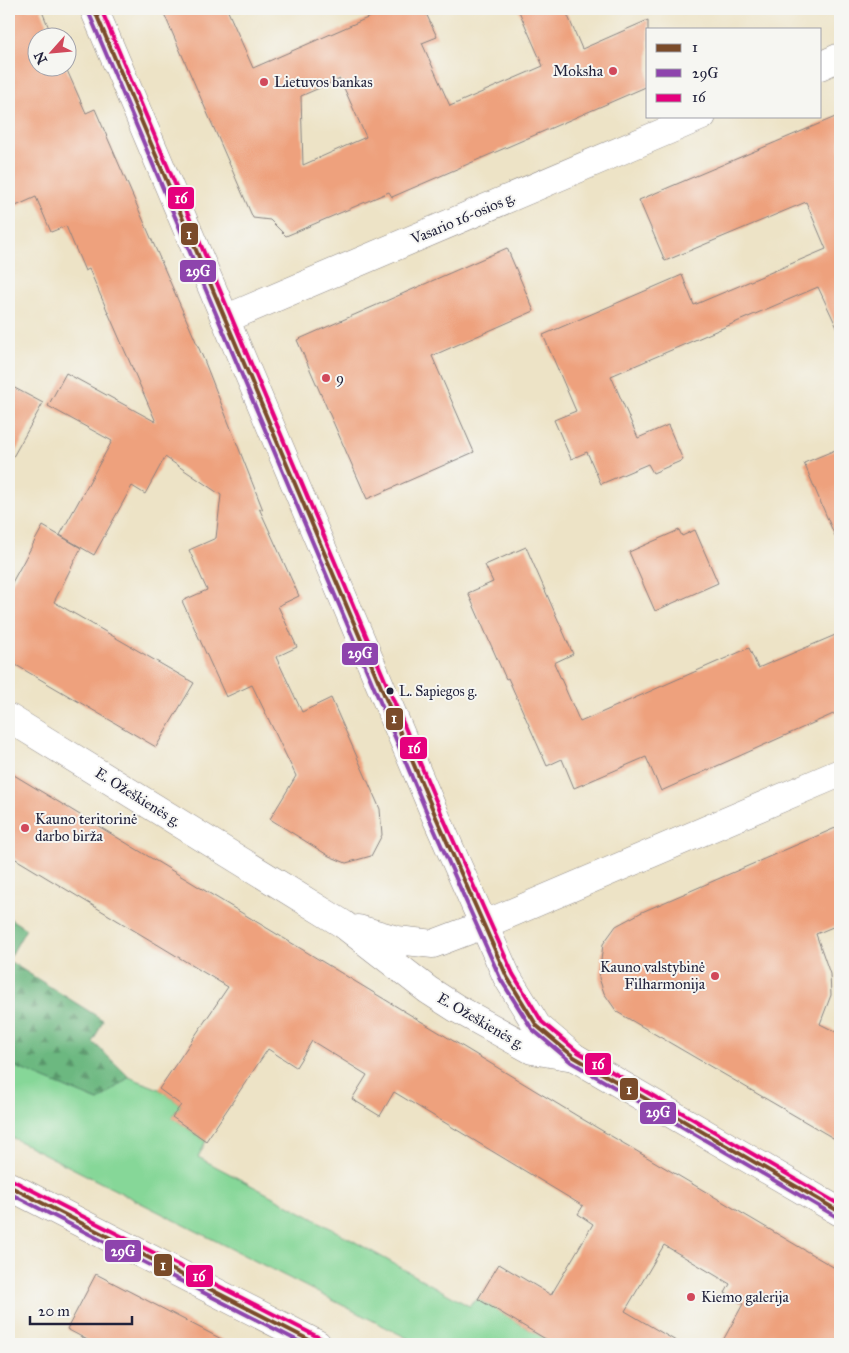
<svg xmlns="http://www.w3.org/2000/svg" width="849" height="1353" viewBox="0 0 849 1353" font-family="'IM FELL Great Primer',serif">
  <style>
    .grass { fill: #86d798; stroke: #547c6a }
    .forest { fill: url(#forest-firs); stroke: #476d5e }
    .building { fill: #eea17d; fill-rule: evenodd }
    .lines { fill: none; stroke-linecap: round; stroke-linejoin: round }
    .street-casing { stroke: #888280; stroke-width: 29 }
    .secondary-casing { stroke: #888280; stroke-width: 29 }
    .street { stroke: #fff; stroke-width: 28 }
    .secondary { stroke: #fff; stroke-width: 28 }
    .bus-1-casing { stroke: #f6f6f2; stroke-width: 8 }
    .bus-2-casing { stroke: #f6f6f2; stroke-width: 8 }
    .bus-3-casing { stroke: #f6f6f2; stroke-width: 8 }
    .bus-1 { stroke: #7a4b2a; stroke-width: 4 }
    .bus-2 { stroke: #8e44ad; stroke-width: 4 }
    .bus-3 { stroke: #e5007d; stroke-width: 4 }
    .poi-dot { fill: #d1495b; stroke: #f6f6f2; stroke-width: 2 }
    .bus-dot { fill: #22223b; stroke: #f6f6f2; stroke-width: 2 }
    .labels { text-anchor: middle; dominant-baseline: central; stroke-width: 4; stroke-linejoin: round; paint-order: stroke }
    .bus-label { font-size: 14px; fill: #22223b; stroke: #f6f6f2; text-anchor: start }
    .poi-label { font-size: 15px; fill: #22223b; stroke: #f6f6f2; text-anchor: start }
    .street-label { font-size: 15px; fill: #22223b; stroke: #f6f6f2 }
    .line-badge { stroke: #f6f6f2; stroke-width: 2 }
    .badge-label { font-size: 14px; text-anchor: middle; font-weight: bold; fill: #fff }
  </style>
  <defs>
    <pattern id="forest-firs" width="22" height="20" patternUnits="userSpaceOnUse" patternTransform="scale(1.25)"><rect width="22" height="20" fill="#6cb880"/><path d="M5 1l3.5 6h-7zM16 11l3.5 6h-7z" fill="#58956a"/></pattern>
  </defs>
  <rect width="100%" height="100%" fill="#f6f6f2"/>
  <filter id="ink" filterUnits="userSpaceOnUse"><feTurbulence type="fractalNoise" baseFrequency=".02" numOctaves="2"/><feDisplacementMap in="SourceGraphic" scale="10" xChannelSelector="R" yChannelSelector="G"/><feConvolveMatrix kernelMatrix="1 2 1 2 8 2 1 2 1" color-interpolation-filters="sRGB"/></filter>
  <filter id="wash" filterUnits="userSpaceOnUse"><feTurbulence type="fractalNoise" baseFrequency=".0096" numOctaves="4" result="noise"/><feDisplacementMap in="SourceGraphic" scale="20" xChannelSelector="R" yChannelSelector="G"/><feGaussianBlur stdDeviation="1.12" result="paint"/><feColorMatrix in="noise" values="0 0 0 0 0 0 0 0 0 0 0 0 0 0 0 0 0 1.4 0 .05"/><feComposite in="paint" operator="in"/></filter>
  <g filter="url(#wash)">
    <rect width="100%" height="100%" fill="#ede3c6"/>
    <path class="grass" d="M 9,1049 L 17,1067 L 98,1101 L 129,1077 L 159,1089 L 181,1105 L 172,1117 L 206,1141 L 198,1157 L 309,1216 L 469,1306 L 478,1299 L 554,1344 L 419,1344 L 9,1136 Z"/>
    <path class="forest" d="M 9,918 L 26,929 L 9,959 Z
      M 9,961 L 103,1020 L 93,1042 L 129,1077 L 98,1101 L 16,1067 L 9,1049 Z"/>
    <g id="blocks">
      <path class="building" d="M 9,9 L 41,9 L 53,38 L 38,38 L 38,68 L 66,68 L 86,113 L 95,109 L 204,360 L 263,510 L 259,508 L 299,596 L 278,606 L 297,647 L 276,657 L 302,712 L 331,698 L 380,809 L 382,835 L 371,856 L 346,863 L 329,856 L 270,819 L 296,776 L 252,685 L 226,697 L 182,601 L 207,590 L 189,550 L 216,538 L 221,495 L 165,457 L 145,494 L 132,486 L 94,555 L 60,535 L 112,441 L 48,406 L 66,373 L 156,422 L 89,269 L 85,271 L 66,226 L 51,232 L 36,197 L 9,209 Z
        M 162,9 L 227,9 L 253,68 L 388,9 L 424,9 L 437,37 L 422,43 L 450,106 L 543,66 L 518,9 L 565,9 L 582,49 L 648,20 L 648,86 L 392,197 L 389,192 L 286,236 L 270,220 L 253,218 ZM 340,79 L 366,137 L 303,165 L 301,96 Z
        M 840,115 L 840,334 L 818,287 L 611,376 L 638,438 L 668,425 L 683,460 L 653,473 L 648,464 L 601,484 L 587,452 L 571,459 L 554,420 L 576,411 L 543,335 L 682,275 L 694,305 L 826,249 L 806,202 L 665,261 L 639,200 Z
        M 507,248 L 534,311 L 432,356 L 474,452 L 367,499 L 297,340 Z
        M 9,385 L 43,403 L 9,464 Z
        M 840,448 L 840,548 L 804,463 Z
        M 43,526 L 81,548 L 54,602 L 194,683 L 156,747 L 9,661 L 9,588 Z
        M 679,530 L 682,536 L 695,530 L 718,583 L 655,611 L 629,552 Z
        M 526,547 L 573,654 L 554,663 L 580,722 L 749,648 L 758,668 L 840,633 L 840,711 L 661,791 L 646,757 L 574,788 L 562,759 L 547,766 L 508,678 L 506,679 L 468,593 L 493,582 L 485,565 Z
        M 9,772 L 584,1120 L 840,1271 L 840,1344 L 721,1344 L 743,1304 L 725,1293 L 730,1284 L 664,1245 L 625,1311 L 681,1344 L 554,1344 L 478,1299 L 499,1264 L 551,1295 L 593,1224 L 578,1214 L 583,1206 L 394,1092 L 380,1116 L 352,1099 L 367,1075 L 312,1041 L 296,1067 L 268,1049 L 206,1141 L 172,1117 L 181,1105 L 159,1089 L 228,987 L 9,855 Z
        M 840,826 L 840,924 L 816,934 L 830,974 L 831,995 L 820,1024 L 840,1034 L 840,1142 L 617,1012 L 604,993 L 599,978 L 603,944 L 616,926 L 642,912 Z
        M 96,1274 L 231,1344 L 95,1344 L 67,1329 Z"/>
    </g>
  </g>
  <g filter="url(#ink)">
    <use href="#blocks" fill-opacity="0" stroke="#888280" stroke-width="1"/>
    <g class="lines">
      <defs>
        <path id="street" d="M 820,66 L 840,57
          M 225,319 L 702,116
          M 9,718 L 343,924 L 428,990 L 456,1008 L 532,1050 L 574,1057
          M 358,929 L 397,940 L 433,944 L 483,925 L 840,773"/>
        <path id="secondary" d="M 94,9 L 436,817 L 507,977 L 537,1026 L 574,1057 L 840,1212
          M 9,1186 L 317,1344"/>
      </defs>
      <use href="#street" class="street-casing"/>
      <use href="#secondary" class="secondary-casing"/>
      <use href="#street" class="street"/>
      <use href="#secondary" class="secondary"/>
      <defs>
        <path id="bus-1" d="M 94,9 L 436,817 L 507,977 L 537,1026 L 574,1057 L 840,1212
          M 9,1186 L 317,1344"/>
        <path id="bus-2" d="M 88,11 L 430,820 L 501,980 L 532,1029 L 571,1062 L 837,1217
          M 9,1193 L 304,1344"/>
        <path id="bus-3" d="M 101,9 L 442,815 L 513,974 L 542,1022 L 578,1052 L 840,1205
          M 12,1180 L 320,1338"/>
      </defs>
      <use href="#bus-1" class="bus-1-casing"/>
      <use href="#bus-2" class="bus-2-casing"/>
      <use href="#bus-3" class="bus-3-casing"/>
      <use href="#bus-1" class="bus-1"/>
      <use href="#bus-2" class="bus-2"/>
      <use href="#bus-3" class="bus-3"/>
    </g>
  </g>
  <g class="poi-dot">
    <circle cx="613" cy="71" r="5"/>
    <circle cx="264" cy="82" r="5"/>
    <circle cx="326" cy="378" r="5"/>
    <circle cx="25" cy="828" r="5"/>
    <circle cx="715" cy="976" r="5"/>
    <circle cx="691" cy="1297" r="5"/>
  </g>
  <circle class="bus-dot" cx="390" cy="691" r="4.5"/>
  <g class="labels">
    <g class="bus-label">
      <text x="399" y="691">L. Sapiegos g.</text>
    </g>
    <g class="poi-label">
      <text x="603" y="71" text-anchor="end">Moksha</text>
      <text x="274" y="82">Lietuvos bankas</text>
      <text x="336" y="378">9</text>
      <text x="35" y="819">Kauno teritorinė<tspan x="35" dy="17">darbo birža</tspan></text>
      <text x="705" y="967" text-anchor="end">Kauno valstybinė<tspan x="705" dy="17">Filharmonija</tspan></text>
      <text x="701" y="1297">Kiemo galerija</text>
    </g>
    <g class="street-label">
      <text transform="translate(463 218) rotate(-23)">Vasario 16-osios g.</text>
      <text transform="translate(138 797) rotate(32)">E. Ožeškienės g.</text>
      <text transform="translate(481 1021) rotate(30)">E. Ožeškienės g.</text>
    </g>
  </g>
  <g class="line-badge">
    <rect x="167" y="186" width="28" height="24" rx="5" fill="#e5007d"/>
    <rect x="180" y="222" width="19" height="24" rx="5" fill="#7a4b2a"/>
    <rect x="179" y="259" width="38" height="24" rx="5" fill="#8e44ad"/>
    <rect x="341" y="642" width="38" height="24" rx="5" fill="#8e44ad"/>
    <rect x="385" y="707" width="19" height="24" rx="5" fill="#7a4b2a"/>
    <rect x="399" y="736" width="29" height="24" rx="5" fill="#e5007d"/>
    <rect x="584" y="1052" width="28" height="24" rx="5" fill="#e5007d"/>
    <rect x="619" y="1077" width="20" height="24" rx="5" fill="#7a4b2a"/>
    <rect x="639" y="1101" width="38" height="24" rx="5" fill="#8e44ad"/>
    <rect x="104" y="1239" width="38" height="24" rx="5" fill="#8e44ad"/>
    <rect x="153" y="1253" width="20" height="24" rx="5" fill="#7a4b2a"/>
    <rect x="185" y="1264" width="29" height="24" rx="5" fill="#e5007d"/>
  </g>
  <g class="badge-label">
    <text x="181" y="203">16</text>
    <text x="189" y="239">1</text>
    <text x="198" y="276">29G</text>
    <text x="360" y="658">29G</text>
    <text x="394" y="723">1</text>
    <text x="414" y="753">16</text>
    <text x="598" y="1069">16</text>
    <text x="629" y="1094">1</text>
    <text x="658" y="1117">29G</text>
    <text x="123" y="1256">29G</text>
    <text x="163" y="1270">1</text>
    <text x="199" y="1281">16</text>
  </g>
  <rect width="849" height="1353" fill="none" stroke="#f6f6f2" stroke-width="30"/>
  <rect x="646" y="28" width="175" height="90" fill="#f6f6f2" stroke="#a1a1a9"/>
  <rect x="656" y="44" width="25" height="8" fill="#7a4b2a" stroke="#a1a1a9"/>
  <text x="692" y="52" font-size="15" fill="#22223b">1</text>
  <rect x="656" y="69" width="25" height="8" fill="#8e44ad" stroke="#a1a1a9"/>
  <text x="692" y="78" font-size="15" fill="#22223b">29G</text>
  <rect x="656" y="94" width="25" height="8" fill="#e5007d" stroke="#a1a1a9"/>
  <text x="692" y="102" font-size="15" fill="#22223b">16</text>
  <g transform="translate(52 52) rotate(243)"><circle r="24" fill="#f6f6f2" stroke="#a1a1a9"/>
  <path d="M0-4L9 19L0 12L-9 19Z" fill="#d1495b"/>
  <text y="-8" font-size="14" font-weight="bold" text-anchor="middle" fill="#22223b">N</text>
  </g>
  <path d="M30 1316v8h102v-8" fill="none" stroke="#22223b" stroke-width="2.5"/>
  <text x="38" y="1316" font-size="15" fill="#22223b" stroke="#f6f6f2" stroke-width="4" paint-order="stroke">20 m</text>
</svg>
